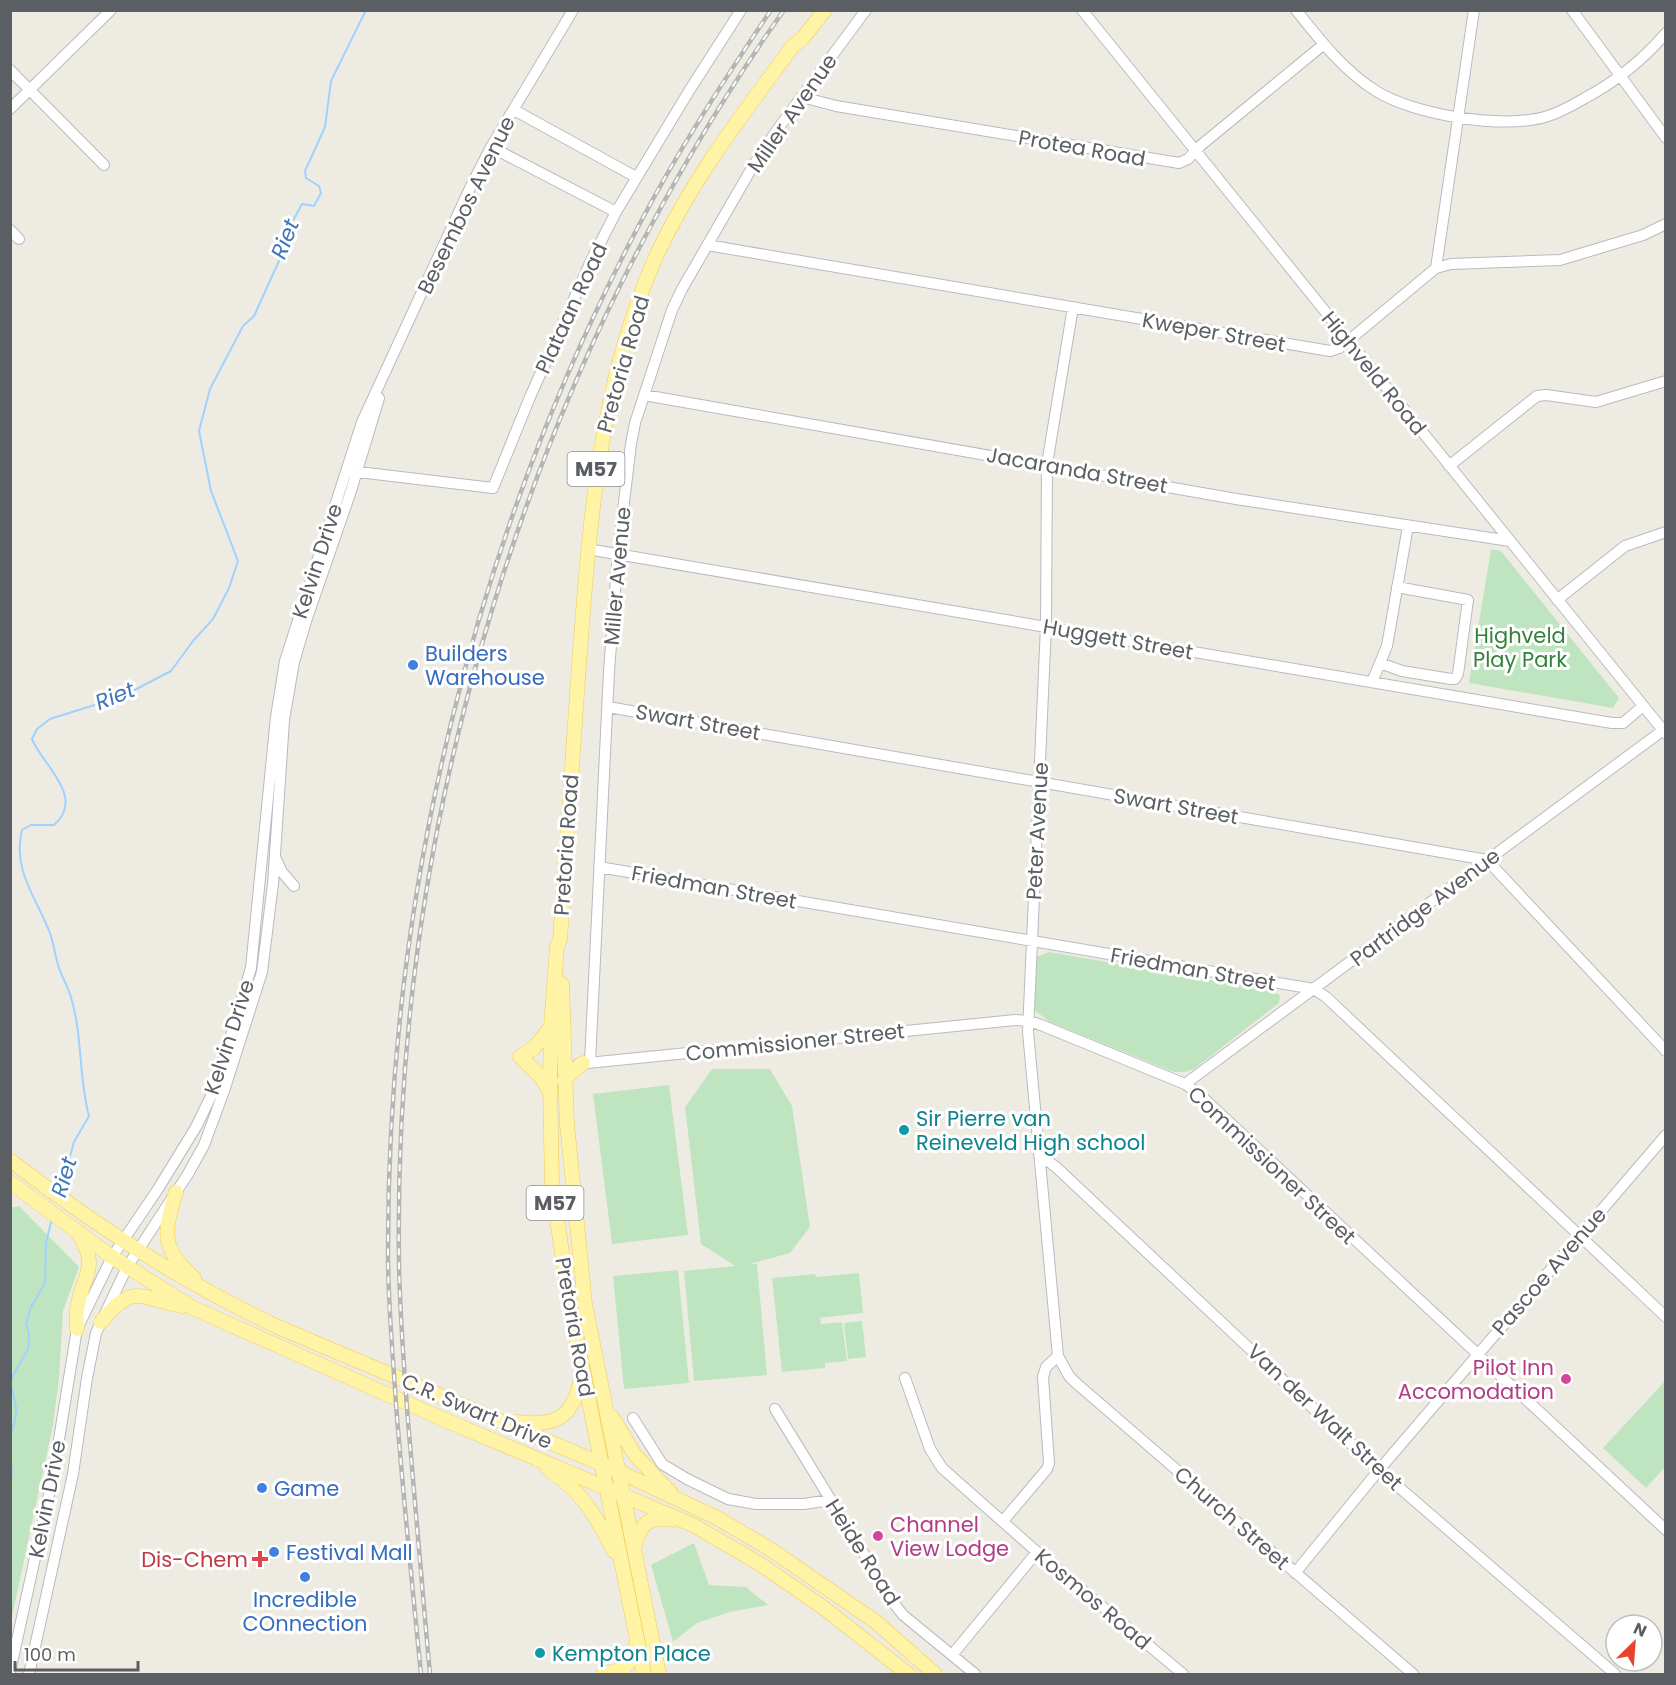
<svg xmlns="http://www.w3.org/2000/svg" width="1676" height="1685" viewBox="0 0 1676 1685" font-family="Poppins,sans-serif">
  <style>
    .green { fill: #bfe5c0 }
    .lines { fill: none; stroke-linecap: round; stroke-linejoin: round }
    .stream { stroke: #a1d2ff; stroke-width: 2 }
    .minor-casing { stroke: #b8babf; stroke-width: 12 }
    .major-casing { stroke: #f1cc58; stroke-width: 15 }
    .minor { stroke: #fff; stroke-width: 10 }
    .major { stroke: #fff4a6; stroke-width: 14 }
    .rail-casing { stroke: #b4b5b5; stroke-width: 4.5 }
    .rail { stroke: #fff; stroke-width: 2; stroke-dasharray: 7; stroke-linecap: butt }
    .shop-dot { fill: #3f7fe0; stroke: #fff; stroke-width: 2 }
    .culture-dot { fill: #0f9aa8; stroke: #fff; stroke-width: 2 }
    .hotel-dot { fill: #d1479c; stroke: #fff; stroke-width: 2 }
    .health-dot { fill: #e0444e; stroke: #fff; stroke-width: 2 }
    .labels { text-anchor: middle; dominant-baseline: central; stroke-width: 6; stroke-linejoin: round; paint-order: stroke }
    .shield { fill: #fff; stroke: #8c8e92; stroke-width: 1.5 }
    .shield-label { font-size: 20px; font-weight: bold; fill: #5b5e63 }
    .street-label { font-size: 21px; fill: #5b5e63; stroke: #fff }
    .park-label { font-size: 21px; fill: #33823b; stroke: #fff }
    .shop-label { font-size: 21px; fill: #366cbe; stroke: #fff; text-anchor: start }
    .culture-label { font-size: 21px; fill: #0d838f; stroke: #fff; text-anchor: start }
    .hotel-label { font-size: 21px; fill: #b23c85; stroke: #fff; text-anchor: end }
    .health-label { font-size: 21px; fill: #be3a42; stroke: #fff; text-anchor: end }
    .water-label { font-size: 22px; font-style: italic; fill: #4077ba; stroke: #fff }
  </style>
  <rect width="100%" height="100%" fill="#eeece2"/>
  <path class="green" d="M 1491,549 L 1501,551 L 1619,698 L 1613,708 L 1469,683 Z
    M 1049,952 L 1274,991 L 1280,996 L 1279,1003 L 1194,1069 L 1185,1072 L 1174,1072 L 1050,1022 L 1034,1010 L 1034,963 L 1037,957 Z
    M 712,1069 L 770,1069 L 792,1106 L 810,1227 L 790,1253 L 750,1264 L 757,1264 L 767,1375 L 694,1381 L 684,1271 L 735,1266 L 701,1244 L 685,1107 Z
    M 669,1085 L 688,1235 L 612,1244 L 593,1094 Z
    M 19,1206 L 79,1267 L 63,1311 L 59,1378 L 53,1425 L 11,1621 L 10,1208 Z
    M 678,1270 L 689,1383 L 624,1389 L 613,1276 Z
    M 859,1273 L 863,1313 L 820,1318 L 821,1324 L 842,1322 L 847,1361 L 825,1363 L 825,1368 L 782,1372 L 772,1278 L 815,1274 L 816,1277 Z
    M 862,1321 L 866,1357 L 848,1359 L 844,1323 Z
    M 1665,1381 L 1665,1467 L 1646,1488 L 1603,1448 Z
    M 694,1543 L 709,1585 L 746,1587 L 768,1605 L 730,1612 L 697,1623 L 673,1642 L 651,1565 Z"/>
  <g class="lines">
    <path class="stream" d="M 60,1192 L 74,1142 L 89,1116 C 78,1076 83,1033 70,994 C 67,985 62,977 59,968 C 55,957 54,944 50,933 C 36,897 12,870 22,830 L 31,825 L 54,825 C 86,797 43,766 32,739 L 37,729 L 50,719 L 123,696 L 171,671 L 193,641 L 213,619 L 229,588 L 238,561 L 211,491 L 199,431 L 210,389 L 243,326 L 254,316 L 279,261 L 289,228 L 302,204 L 314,206 L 321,193 L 319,186 L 306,178 L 305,171 L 325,127 L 331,81 L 366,10
      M 10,1381 L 28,1349 L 29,1334 L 26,1324 L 31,1307 L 45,1283 L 46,1243 L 52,1218
      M 10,1383 C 17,1406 19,1413 10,1436
      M 10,1451 L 12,1473 L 10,1482"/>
    <defs>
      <path id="minor" d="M 1082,10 L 1666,734
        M 1296,10 C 1319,39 1344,71 1376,91 C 1414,115 1505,130 1548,116 C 1561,112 1573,105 1585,98 C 1617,81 1642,61 1666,33
        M 1572,10 L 1666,138
        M 10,70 L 104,165
        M 802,97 L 836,106 L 1179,163 L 1188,159 L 1200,146 L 1323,45
        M 10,109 L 111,10
        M 514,110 L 636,177
        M 491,147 L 616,212
        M 10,230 L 19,239
        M 707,245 L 1330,351 L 1339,348 L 1348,341 L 1436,268 L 1451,264 L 1560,260 L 1643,235 L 1666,224
        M 1436,268 L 1474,10
        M 1073,307 L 1047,464 L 1046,626 L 1028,1032 L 1058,1356 L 1069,1376 L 1076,1383 L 1413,1674
        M 644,395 L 1236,499 L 1510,541
        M 1449,466 L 1537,396 L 1546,395 L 1596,402 L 1666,381
        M 350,471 L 493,488 L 530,397 L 591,261 L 616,212 L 689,91 L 741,10
        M 587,549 L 1612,723 L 1623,723 L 1643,706
        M 1557,600 L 1625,546 L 1666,532
        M 1380,663 L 1402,671 L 1451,679 L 1455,679 L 1458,674 L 1468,600 L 1397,587
        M 1372,682 L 1387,646 L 1408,526
        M 608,707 L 1487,860 L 1666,1051
        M 276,859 L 282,872 L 294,886
        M 599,867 L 1314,989 L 1326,997 L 1666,1317
        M 590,1062 L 609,671 L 618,552 L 631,444 L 635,423 L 672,310 L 682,289 L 753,166 L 777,130 L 866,10
        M 578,1064 L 1015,1020 L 1029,1021 L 1041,1025 L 1185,1084 L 1199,1094 L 1666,1530
        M 1185,1084 L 1666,728
        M 1039,1154 L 1057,1168 L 1379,1470 L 1615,1674
        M 905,1378 L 930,1449 L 942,1468 L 1037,1552 L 1183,1674
        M 775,1409 L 896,1606 L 903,1615 L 975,1674
        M 633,1418 L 662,1464 L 687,1479 L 728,1499 L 756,1504 L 804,1504 L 830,1500
        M 1003,1521 L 1047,1469 L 1049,1463 L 1043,1377 L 1046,1367 L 1058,1356
        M 1295,1573 L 1379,1470 L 1666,1135
        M 952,1655 L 1037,1552
        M 10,1672 L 53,1476 L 77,1329 L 112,1257 L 158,1189 L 196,1127 L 216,1086 L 251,968 L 276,717 L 285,661 L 362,422 L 470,188 L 491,147 L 573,10
        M 29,1674 L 73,1474 L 87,1378 L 96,1333 L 127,1267 L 188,1174 L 204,1145 L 224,1091 L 262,972 L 273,884 L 284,720 L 294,662 L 307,618 L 350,494 L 379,398"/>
      <path id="major" d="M 562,984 L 567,1124 L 585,1304 L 659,1674
        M 520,1057 L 534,1048 L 550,1028
        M 521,1057 L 541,1077 L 550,1092
        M 564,1081 L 571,1073 L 583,1063
        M 10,1160 C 94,1225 182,1282 278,1327 L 618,1471 L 717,1518 L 770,1549 L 876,1622 L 935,1674
        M 10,1182 L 112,1257 L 193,1308 L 445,1420 L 693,1525 L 760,1564 L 824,1608 L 908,1674
        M 176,1192 C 164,1231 160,1249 194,1278
        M 101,1322 C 134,1282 139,1298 182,1306
        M 77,1329 C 77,1323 76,1316 77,1310 C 81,1277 100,1270 80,1236
        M 612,1417 L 635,1455 L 670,1492
        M 516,1422 C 556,1427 573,1418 581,1378
        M 548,1469 C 582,1491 596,1516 614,1551
        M 634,1548 C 640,1525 647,1515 672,1520
        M 603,1674 C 627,1670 629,1667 636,1645
        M 644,1674 L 570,1307 L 552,1185 L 550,1082 L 551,1027 L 557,946 L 560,940 C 567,843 573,747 580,651 C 590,518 600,385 654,261 C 689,183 742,115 793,46 L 803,38 L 825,10"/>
    </defs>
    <use href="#minor" class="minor-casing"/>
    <use href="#major" class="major-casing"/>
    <use href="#minor" class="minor"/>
    <use href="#major" class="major"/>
    <defs>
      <path id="rail" d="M 421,1674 C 412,1584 403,1494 396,1404 C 393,1355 388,1305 388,1255 C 387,899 472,543 638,227 C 677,152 724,80 771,10
        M 430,1674 C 422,1590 415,1506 408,1421 C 404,1369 400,1316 399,1264 C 392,821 528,373 784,10"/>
    </defs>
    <use href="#rail" class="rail-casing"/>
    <use href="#rail" class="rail"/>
  </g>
  <g class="shop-dot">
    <circle cx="413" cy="665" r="6"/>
    <circle cx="262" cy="1488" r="6"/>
    <circle cx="274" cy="1552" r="6"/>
    <circle cx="305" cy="1577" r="6"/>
  </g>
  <g class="culture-dot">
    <circle cx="904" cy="1130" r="6"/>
    <circle cx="540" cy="1653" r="6"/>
  </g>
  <g class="hotel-dot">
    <circle cx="1566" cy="1379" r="6"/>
    <circle cx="878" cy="1536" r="6"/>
  </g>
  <path class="health-dot" d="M257 1550h6v6h6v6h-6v6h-6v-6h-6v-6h6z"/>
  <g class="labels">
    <g class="shield">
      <rect x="567.5" y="452" width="57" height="34" rx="4.5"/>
      <rect x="526.5" y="1186" width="57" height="34" rx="4.5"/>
    </g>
    <g class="shield-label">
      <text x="596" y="469">M57</text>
      <text x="555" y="1203">M57</text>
    </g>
    <g class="street-label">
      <text transform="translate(792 113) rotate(-55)">Miller Avenue</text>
      <text transform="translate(1082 148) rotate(10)">Protea Road</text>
      <text transform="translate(466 205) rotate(-64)">Besembos Avenue</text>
      <text transform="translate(571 308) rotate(-65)">Plataan Road</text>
      <text transform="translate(1214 332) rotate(10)">Kweper Street</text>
      <text transform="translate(623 364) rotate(-74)">Pretoria Road</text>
      <text transform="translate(1374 373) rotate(51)">Highveld Road</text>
      <text transform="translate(1077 470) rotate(10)">Jacaranda Street</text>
      <text transform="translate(317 561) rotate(-72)">Kelvin Drive</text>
      <text transform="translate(617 576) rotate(-85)">Miller Avenue</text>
      <text transform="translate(1118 639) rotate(10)">Huggett Street</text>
      <text transform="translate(698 722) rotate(10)">Swart Street</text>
      <text transform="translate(1176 806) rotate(10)">Swart Street</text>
      <text transform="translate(1037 831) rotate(-87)">Peter Avenue</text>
      <text transform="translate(566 845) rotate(-86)">Pretoria Road</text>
      <text transform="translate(714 887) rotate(10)">Friedman Street</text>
      <text transform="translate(1425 907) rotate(-37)">Partridge Avenue</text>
      <text transform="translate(1193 969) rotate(10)">Friedman Street</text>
      <text transform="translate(229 1037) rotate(-72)">Kelvin Drive</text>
      <text transform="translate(795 1042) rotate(-6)">Commissioner Street</text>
      <text transform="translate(1272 1165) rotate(43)">Commissioner Street</text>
      <text transform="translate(1549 1271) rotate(-49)">Pascoe Avenue</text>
      <text transform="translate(575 1327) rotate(80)">Pretoria Road</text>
      <text transform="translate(477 1411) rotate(23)">C.R. Swart Drive</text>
      <text transform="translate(1325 1417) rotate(43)">Van der Walt Street</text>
      <text transform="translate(47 1499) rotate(-79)">Kelvin Drive</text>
      <text transform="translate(1232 1518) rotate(41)">Church Street</text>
      <text transform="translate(863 1552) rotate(58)">Heide Road</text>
      <text transform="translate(1093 1599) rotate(40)">Kosmos Road</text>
    </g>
    <g class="park-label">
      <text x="1520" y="635">Highveld<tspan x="1520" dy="24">Play Park</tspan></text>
    </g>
    <g class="shop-label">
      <text x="425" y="653">Builders<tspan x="425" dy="24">Warehouse</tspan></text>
      <text x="274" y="1488">Game</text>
      <text x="286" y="1552">Festival Mall</text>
      <text x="305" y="1599" text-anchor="middle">Incredible<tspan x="305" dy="24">COnnection</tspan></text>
    </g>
    <g class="culture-label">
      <text x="916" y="1118">Sir Pierre van<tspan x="916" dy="24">Reineveld High school</tspan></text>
      <text x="552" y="1653">Kempton Place</text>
    </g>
    <g class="hotel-label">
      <text x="1554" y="1367">Pilot Inn<tspan x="1554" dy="24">Accomodation</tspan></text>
      <text x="890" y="1524" text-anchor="start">Channel<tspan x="890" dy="24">View Lodge</tspan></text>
    </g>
    <g class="health-label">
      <text x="248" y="1559">Dis-Chem</text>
    </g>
    <g class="water-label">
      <text transform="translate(285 239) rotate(-68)">Riet</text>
      <text transform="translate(115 696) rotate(-22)">Riet</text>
      <text transform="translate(64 1177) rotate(-73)">Riet</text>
    </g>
  </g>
  <rect width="1676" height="1685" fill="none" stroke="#5b5e63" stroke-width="24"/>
  <g transform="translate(1634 1643) rotate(25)"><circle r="28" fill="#ffffff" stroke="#bdbfc1" stroke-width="1.5"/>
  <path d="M0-4.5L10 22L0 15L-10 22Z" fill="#e9432d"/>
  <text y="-9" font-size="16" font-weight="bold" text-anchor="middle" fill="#5b5e63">N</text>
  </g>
  <path d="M15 1661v9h123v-9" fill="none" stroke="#5b5e63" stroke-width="3"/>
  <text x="24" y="1661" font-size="18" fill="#5b5e63" stroke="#ffffff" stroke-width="4.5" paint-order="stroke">100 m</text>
</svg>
